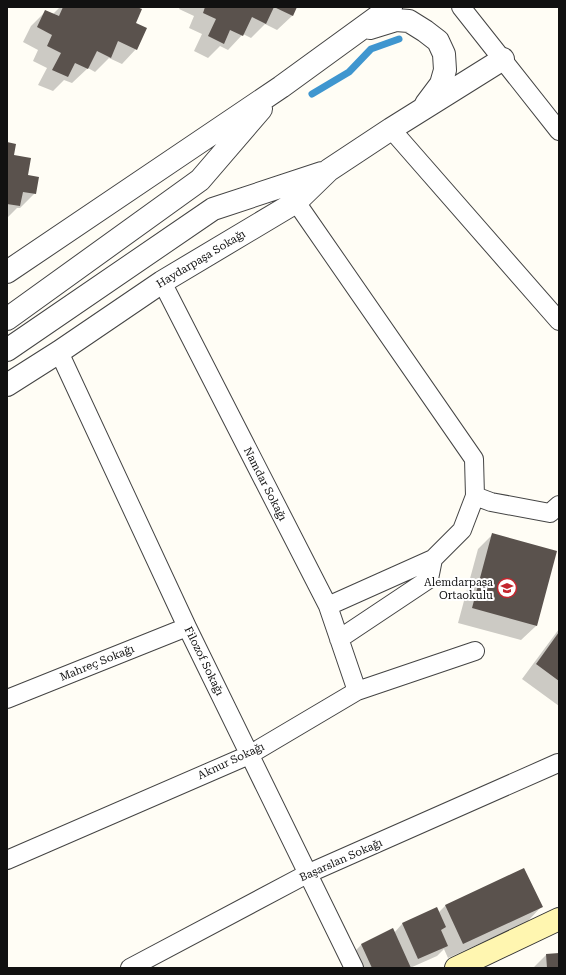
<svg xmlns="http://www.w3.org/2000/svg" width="566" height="975" viewBox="0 0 566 975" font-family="'Roboto Serif',serif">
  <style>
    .shadow { fill: #0003 }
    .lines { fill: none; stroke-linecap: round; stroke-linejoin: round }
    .stream { stroke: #3f96cf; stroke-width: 7 }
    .building { fill: #5a524d }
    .minor-casing { stroke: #444; stroke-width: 20 }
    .tertiary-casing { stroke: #444; stroke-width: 24 }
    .secondary-casing { stroke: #333; stroke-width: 24 }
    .minor { stroke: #fff; stroke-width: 18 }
    .tertiary { stroke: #fff; stroke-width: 22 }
    .secondary { stroke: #fff6b0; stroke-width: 22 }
    .labels { text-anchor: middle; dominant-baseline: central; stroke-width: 4; stroke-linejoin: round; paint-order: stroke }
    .street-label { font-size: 11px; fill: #111; stroke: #fff }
    .poi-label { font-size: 11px; fill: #111; stroke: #fff; text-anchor: end }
  </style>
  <rect width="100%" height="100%" fill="#fffdf5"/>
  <path class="shadow" d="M 60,7 L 135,7 L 134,23 L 136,49 L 122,64 L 109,58 L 95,72 L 88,68 L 72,83 L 64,80 L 53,91 L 38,85 L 47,68 L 33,61 L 38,50 L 23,42 L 31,26 L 46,11 L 53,14 Z
    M 180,7 L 296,7 L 292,16 L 277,30 L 265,24 L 251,38 L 243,34 L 228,50 L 220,46 L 208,58 L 194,51 L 202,34 L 189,28 L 194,16 L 179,9 Z
    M 7,143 L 13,156 L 27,176 L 35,193 L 20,208 L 17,208 L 7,218 Z
    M 492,535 L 536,626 L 521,640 L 458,623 L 478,549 Z
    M 559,629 L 559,706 L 522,679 Z
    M 524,869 L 541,907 L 527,922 L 448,958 L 444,949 L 437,956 L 410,968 L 357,968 L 351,955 L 361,945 L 392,930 L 394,933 L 402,924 L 437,908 L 439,912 L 445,906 Z
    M 559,954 L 559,968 L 533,968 L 546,955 Z"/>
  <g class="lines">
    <path class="stream" d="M 312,94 L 349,72 L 371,49 L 399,39"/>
  </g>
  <path class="building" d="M 63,7 L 137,7 L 142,9 L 136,23 L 147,28 L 137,50 L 118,41 L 111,58 L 97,51 L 88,69 L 75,63 L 68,77 L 52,70 L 61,53 L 47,46 L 52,35 L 37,27 L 45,10 L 59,16 Z
    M 205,7 L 297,7 L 293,16 L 274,7 L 266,24 L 252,17 L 243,36 L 230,30 L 224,44 L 208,36 L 216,19 L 203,13 Z
    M 7,142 L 16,144 L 14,155 L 31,158 L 28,175 L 39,177 L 36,194 L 23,192 L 20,206 L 7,204 Z
    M 492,533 L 557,551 L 537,626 L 472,608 Z
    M 559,632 L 559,681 L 536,664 Z
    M 524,868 L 543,907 L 463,944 L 445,905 Z
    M 437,907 L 446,927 L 441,930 L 448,946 L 418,959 L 402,923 Z
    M 393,928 L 411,968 L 372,968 L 361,944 Z
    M 559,953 L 559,968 L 547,968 L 546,954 Z"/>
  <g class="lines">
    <defs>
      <path id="minor" d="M 461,7 L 559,131
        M 391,129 L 559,321
        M 296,202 L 474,459 L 475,496 L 462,530 L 433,559 L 328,606
        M 162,282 L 328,606 L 357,691
        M 59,352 L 187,627 L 354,968
        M 475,496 L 491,502 L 550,513 L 559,505
        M 339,639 L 429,579 L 433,559
        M 7,699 L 187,627
        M 7,860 L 249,755 L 357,691 L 475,651
        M 130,968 L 307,874 L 558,763"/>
      <path id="tertiary" d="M 370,28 L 396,20 L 409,21 L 425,31 L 438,41 L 444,54 L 445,70 L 441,84 L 426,104
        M 7,272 L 281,87 L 391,7
        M 7,319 L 200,180 L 261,109
        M 7,350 L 213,209 L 322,173
        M 7,385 L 59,352 L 162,282 L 296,202 L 329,170 L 391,129 L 503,59"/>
      <path id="secondary" d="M 456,968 L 559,919"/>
    </defs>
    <use href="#minor" class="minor-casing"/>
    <use href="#tertiary" class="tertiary-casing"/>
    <use href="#secondary" class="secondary-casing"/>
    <use href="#minor" class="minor"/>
    <use href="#tertiary" class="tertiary"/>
    <use href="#secondary" class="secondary"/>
  </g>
  <defs>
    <symbol id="school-ring" viewBox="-11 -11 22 22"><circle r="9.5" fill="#fff" stroke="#c4262e" stroke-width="1.5"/><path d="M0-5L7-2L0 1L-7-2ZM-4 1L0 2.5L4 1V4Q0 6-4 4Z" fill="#c4262e"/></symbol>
  </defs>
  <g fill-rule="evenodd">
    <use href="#school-ring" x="496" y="577" width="22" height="22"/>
  </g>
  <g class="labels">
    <g class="street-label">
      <text transform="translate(201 259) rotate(-31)">Haydarpaşa Sokağı</text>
      <text transform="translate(265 484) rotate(63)">Namdar Sokağı</text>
      <text transform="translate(204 661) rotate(64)">Filozof Sokağı</text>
      <text transform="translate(97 663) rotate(-22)">Mahreç Sokağı</text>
      <text transform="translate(231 761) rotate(-25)">Aknur Sokağı</text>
      <text transform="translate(341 860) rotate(-24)">Başarslan Sokağı</text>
    </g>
    <g class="poi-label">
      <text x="493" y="582">Alemdarpaşa<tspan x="493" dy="13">Ortaokulu</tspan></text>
    </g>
  </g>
  <rect width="566" height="975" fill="none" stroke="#111111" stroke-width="16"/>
</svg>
